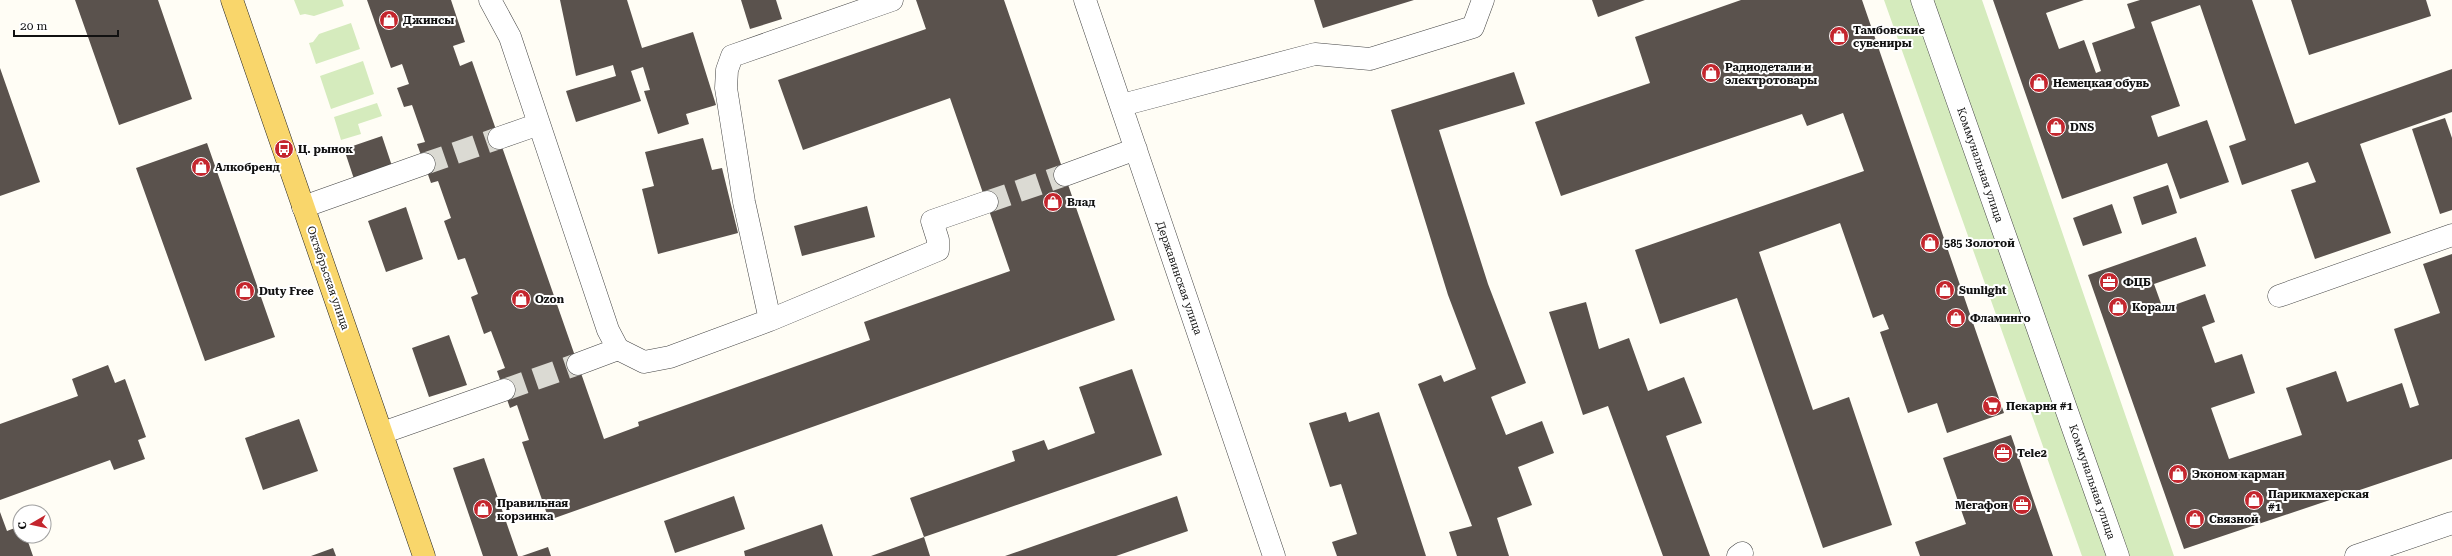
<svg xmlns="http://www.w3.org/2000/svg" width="2452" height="556" viewBox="0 0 2452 556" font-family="'Roboto Serif',serif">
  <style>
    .green { fill: #d5ebbd }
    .building { fill: #5a524d }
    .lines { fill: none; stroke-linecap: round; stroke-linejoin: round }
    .minor-tunnel { stroke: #dbdad3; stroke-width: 22; stroke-dasharray: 22 11; stroke-linecap: butt }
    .minor-casing { stroke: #444; stroke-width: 23 }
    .major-casing { stroke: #222; stroke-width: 23 }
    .minor { stroke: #fff; stroke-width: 22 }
    .major { stroke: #f9d66b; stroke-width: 22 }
    .labels { text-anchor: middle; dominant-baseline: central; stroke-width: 4; stroke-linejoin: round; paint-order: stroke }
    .poi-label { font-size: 11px; font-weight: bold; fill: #111; stroke: #fff; text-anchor: start }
    .street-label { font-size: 11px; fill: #111; stroke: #fff }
  </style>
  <rect width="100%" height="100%" fill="#fffdf5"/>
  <path class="green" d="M 294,0 L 342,0 L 344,6 L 314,16 L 305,14 L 300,15 Z
    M 1884,0 L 1982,0 L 2174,556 L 2082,556 Z
    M 351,23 L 360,49 L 316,64 L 309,43 L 313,42 L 319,34 Z
    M 363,61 L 374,94 L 331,109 L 320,76 Z
    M 377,103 L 382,116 L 358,124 L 361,134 L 341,140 L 334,117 Z"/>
  <path class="building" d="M 75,0 L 158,0 L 192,99 L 119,125 Z
    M 367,0 L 451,0 L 465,42 L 453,46 L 460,66 L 472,61 L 604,439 L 639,426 L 638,422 L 870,340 L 864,322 L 1010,271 L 950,98 L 803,150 L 778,80 L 926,29 L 916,0 L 1004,0 L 1115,320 L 549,520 L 522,442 L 529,440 L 517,405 L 510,408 L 497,371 L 505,368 L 491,331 L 484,334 L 471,297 L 478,294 L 465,258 L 458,260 L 444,221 L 451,218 L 438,181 L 431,183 L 417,144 L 425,142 L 412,105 L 404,107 L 397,88 L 409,84 L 402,64 L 391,68 Z
    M 560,0 L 627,0 L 642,48 L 693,32 L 716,105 L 686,114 L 689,124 L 658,134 L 644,91 L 650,90 L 643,67 L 631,71 L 641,101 L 576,122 L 566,91 L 616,76 L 613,65 L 576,76 Z
    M 741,0 L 776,0 L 782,19 L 750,29 Z
    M 1314,0 L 1414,0 L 1323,28 Z
    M 1592,0 L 1645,0 L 1598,17 Z
    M 1741,0 L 1862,0 L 2004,413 L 1947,433 L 1937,403 L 1908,413 L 1880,332 L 1889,329 L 1883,314 L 1873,318 L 1840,223 L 1759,252 L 1813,410 L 1849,397 L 1892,525 L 1823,548 L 1737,298 L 1660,324 L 1635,250 L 1864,171 L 1843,113 L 1807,126 L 1802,114 L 1561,196 L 1535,122 L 1650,83 L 1635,37 Z
    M 1993,0 L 2084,0 L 2046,13 L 2059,49 L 2084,40 L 2096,73 L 2101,71 L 2092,43 L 2135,28 L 2127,4 L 2140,0 L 2252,0 L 2295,124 L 2452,69 L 2452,112 L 2360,144 L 2391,233 L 2315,259 L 2291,190 L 2316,182 L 2308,162 L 2242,185 L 2229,146 L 2246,140 L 2200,5 L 2151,22 L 2180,106 L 2151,116 L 2158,137 L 2207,120 L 2229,182 L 2180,199 L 2167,163 L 2062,199 Z
    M 2291,0 L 2426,0 L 2431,16 L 2309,55 Z
    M 0,68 L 40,182 L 0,196 Z
    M 1514,72 L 1525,104 L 1439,130 L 1488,284 L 1526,383 L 1491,397 L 1506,435 L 1542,421 L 1554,453 L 1518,467 L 1532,505 L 1497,518 L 1509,556 L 1457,556 L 1449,532 L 1472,526 L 1418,384 L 1441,375 L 1444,382 L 1476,369 L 1448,295 L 1391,110 Z
    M 2445,118 L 2452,138 L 2452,210 L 2440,214 L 2412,129 Z
    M 382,136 L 393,169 L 355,182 L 344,149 Z
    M 703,138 L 712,170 L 722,168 L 738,233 L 658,254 L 642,189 L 654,186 L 645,152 Z
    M 207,143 L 275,337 L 205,361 L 136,168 Z
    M 2168,185 L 2177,213 L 2142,225 L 2133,197 Z
    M 2112,204 L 2122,233 L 2083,246 L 2073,218 Z
    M 867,206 L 875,237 L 802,256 L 794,226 Z
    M 406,207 L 423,259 L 386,272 L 368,221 Z
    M 2196,237 L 2206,266 L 2154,284 L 2163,309 L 2205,294 L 2215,322 L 2202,327 L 2215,363 L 2242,354 L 2255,393 L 2211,408 L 2229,459 L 2302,435 L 2286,388 L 2336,371 L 2347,402 L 2402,383 L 2410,408 L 2419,405 L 2394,329 L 2440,313 L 2423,264 L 2452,254 L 2452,459 L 2184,549 L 2088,275 Z
    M 1586,302 L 1599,349 L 1629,338 L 1648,391 L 1684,377 L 1702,423 L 1666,436 L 1710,556 L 1663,556 L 1608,406 L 1583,415 L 1549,312 Z
    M 449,335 L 467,385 L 429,397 L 412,348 Z
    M 108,365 L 115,383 L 125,379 L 146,437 L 138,440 L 145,459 L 114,470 L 110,460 L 0,500 L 0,424 L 78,396 L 72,379 Z
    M 1132,369 L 1162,455 L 924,537 L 910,498 L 1015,461 L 1012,451 L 1044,440 L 1048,450 L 1095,433 L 1079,387 Z
    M 1346,412 L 1349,422 L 1379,412 L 1426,556 L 1337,556 L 1332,542 L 1357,534 L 1341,484 L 1330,487 L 1309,423 Z
    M 299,419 L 318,471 L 263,490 L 245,438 Z
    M 2011,435 L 2053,556 L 1920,556 L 1915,542 L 1966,524 L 1943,458 Z
    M 484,458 L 518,556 L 483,556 L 453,468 Z
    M 734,496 L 745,529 L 675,553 L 664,521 Z
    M 1177,496 L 1188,531 L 1116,556 L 1005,556 Z
    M 0,512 L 7,531 L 20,526 L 20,536 L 26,536 L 33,556 L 0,556 Z
    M 822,524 L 833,556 L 745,556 L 744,551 Z
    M 924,537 L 930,556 L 871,556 Z
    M 548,547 L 551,556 L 522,556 Z
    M 333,548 L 336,556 L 311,556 Z"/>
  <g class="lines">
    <path class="minor-tunnel" d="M 424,164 L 499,138
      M 987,202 L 1065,175
      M 504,390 L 578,364"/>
    <defs>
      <path id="minor" d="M 490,0 L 510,37 L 608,330 L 618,349 L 644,362 L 670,357 L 770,320 L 938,250 L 938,240 L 932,221 L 987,202
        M 1085,0 L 1274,556
        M 1922,0 L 2118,556
        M 1122,105 L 1315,54 L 1370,59 L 1473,27 L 1483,0
        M 499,138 L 539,124
        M 1065,175 L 1136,149
        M 303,207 L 424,164
        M 2279,296 L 2452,235
        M 770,320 L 744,202 L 726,88 L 727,70 L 732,56 L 892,0
        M 578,364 L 618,349
        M 382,433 L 504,390
        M 1738,556 L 1742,553
        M 2356,556 L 2452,523"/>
      <path id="major" d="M 232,0 L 424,556"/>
    </defs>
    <use href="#minor" class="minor-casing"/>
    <use href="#major" class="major-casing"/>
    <use href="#minor" class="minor"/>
    <use href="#major" class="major"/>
  </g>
  <defs>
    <symbol id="shop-disc" viewBox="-11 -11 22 22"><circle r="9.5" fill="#c4262e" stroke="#fff"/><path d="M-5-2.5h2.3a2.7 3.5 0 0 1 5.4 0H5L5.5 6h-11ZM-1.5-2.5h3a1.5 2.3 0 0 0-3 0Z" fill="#fff"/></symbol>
    <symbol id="bus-disc" viewBox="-11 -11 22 22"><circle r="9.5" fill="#c4262e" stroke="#fff"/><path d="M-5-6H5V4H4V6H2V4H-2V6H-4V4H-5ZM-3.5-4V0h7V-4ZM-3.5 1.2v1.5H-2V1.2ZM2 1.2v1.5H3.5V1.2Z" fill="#fff"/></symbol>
    <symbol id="office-disc" viewBox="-11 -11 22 22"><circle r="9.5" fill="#c4262e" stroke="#fff"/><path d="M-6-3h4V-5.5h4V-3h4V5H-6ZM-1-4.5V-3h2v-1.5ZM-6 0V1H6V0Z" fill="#fff"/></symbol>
    <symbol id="supermarket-disc" viewBox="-11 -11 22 22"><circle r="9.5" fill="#c4262e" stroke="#fff"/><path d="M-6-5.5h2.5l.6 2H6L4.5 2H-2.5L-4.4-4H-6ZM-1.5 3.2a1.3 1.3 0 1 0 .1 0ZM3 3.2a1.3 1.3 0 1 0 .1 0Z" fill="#fff"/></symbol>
  </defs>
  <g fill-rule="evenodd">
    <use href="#shop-disc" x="378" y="9" width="22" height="22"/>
    <use href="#shop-disc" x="1828" y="25" width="22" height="22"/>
    <use href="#shop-disc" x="1700" y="62" width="22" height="22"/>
    <use href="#shop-disc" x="2028" y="72" width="22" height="22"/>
    <use href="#shop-disc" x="2045" y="116" width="22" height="22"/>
    <use href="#bus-disc" x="273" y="138" width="22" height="22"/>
    <use href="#shop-disc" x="190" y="156" width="22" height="22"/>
    <use href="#shop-disc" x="1042" y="191" width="22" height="22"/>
    <use href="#shop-disc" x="1919" y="232" width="22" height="22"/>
    <use href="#office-disc" x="2098" y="271" width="22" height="22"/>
    <use href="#shop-disc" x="1934" y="279" width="22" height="22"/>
    <use href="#shop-disc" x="234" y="280" width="22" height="22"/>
    <use href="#shop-disc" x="510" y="288" width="22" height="22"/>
    <use href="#shop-disc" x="2107" y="296" width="22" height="22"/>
    <use href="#shop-disc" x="1945" y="307" width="22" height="22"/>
    <use href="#supermarket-disc" x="1981" y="395" width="22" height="22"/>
    <use href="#office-disc" x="1992" y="442" width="22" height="22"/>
    <use href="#shop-disc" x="2167" y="463" width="22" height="22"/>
    <use href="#shop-disc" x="2243" y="489" width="22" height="22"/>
    <use href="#office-disc" x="2011" y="494" width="22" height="22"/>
    <use href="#shop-disc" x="472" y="498" width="22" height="22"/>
    <use href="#shop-disc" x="2184" y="508" width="22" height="22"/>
  </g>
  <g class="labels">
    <g class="poi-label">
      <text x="403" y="20">Джинсы</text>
      <text x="1853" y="30">Тамбовские<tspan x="1853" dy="13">сувениры</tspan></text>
      <text x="1725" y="67">Радиодетали и<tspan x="1725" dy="13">электротовары</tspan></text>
      <text x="2053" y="83">Немецкая обувь</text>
      <text x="2070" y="127">DNS</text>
      <text x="298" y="149">Ц. рынок</text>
      <text x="215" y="167">Алкобренд</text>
      <text x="1067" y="202">Влад</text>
      <text x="1944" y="243">585 Золотой</text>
      <text x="2123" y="282">ФЦБ</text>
      <text x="1959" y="290">Sunlight</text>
      <text x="259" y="291">Duty Free</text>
      <text x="535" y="299">Ozon</text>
      <text x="2132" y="307">Коралл</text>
      <text x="1970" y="318">Фламинго</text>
      <text x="2006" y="406">Пекарня #1</text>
      <text x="2017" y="453">Tele2</text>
      <text x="2192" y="474">Эконом карман</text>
      <text x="2268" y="494">Парикмахерская<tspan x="2268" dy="13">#1</tspan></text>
      <text x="497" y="503">Правильная<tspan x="497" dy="13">корзинка</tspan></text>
      <text x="2008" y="505" text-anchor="end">Мегафон</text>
      <text x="2209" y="519">Связной</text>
    </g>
    <g class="street-label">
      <text transform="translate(1980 165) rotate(71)">Коммунальная улица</text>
      <text transform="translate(328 278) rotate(71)">Октябрьская улица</text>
      <text transform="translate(1179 278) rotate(71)">Державинская улица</text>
      <text transform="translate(2092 482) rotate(71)">Коммунальная улица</text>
    </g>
  </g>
  <g transform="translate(32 524) rotate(261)"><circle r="19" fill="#ffffff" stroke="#a0a0a0"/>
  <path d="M0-3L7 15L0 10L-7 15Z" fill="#c4262e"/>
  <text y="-6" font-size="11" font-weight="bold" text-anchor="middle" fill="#111111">С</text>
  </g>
  <path d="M14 30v6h104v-6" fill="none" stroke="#111111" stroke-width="2"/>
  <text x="20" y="30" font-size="12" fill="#111111" stroke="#ffffff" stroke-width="3" paint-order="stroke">20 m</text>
</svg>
